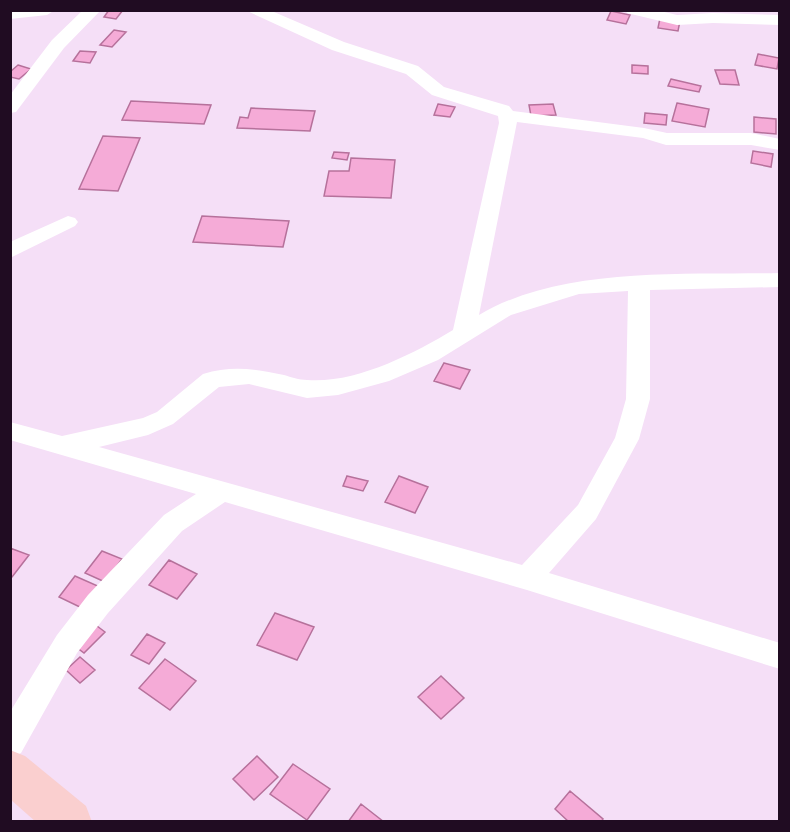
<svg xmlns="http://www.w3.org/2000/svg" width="790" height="832" viewBox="0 0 790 832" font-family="'Crimson Pro',serif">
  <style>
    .building { fill: #f5abd7; stroke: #b6719b; stroke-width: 1.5 }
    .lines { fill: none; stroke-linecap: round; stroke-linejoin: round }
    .street { fill: #fff; fill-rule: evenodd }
    .secondary { fill: #facfcf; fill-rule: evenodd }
  </style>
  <rect width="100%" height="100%" fill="#f5dff7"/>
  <path class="building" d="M 109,10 L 123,10 L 116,19 L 104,17 Z
    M 611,11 L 630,15 L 626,24 L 607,20 Z
    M 660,18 L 680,21 L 678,31 L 658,28 Z
    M 114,30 L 126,32 L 112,47 L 100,45 Z
    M 80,51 L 96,52 L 90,63 L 73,61 Z
    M 758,54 L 779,58 L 777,69 L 755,65 Z
    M 18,65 L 31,69 L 19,79 L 10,77 L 10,72 Z
    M 632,65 L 648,66 L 648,74 L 632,73 Z
    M 715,70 L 735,70 L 739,85 L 720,84 Z
    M 671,79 L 701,86 L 699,92 L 668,86 Z
    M 131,101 L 211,105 L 204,124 L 122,120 Z
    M 677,103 L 709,109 L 705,127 L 672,121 Z
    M 438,104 L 455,107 L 450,117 L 434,115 Z
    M 553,104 L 556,115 L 531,116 L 529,105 Z
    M 251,108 L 315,111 L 310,131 L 237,128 L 240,117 L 248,118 Z
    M 645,113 L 667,115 L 666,125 L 644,123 Z
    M 754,117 L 776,119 L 776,134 L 754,132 Z
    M 103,136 L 140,138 L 118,191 L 79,189 Z
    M 753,151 L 773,154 L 771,167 L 751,163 Z
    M 334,152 L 349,153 L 347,160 L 332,158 Z
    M 351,158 L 395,160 L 391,198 L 324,196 L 329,171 L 349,171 Z
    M 202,216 L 289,221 L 283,247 L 193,242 Z
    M 444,363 L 470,370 L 460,389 L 434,381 Z
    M 347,476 L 368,481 L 363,491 L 343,486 Z
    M 399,476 L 428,487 L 415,513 L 385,502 Z
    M 10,548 L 29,555 L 12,577 L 10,577 Z
    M 102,551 L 122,559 L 105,582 L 85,573 Z
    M 169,560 L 197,574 L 177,599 L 149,585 Z
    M 75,576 L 100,587 L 84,609 L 59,597 Z
    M 275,613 L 314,627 L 297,660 L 257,645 Z
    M 93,623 L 105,632 L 84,653 L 72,644 Z
    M 147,634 L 165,643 L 149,664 L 131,655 Z
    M 80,657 L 95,670 L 80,683 L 66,670 Z
    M 165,659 L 196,681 L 170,710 L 139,688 Z
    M 441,676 L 464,698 L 441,719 L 418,697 Z
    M 257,756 L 278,777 L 254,800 L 233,779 Z
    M 293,764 L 330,789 L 307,820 L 270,794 Z
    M 570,791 L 603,819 L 601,822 L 569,822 L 555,809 Z
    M 361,804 L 384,822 L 348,822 Z"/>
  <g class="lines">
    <path class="street" d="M 10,10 L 55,10 L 47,15 L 10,19 Z
      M 83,10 L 101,10 L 64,48 L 16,112 L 10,113 L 10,95 L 52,40 Z
      M 245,10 L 274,12 L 344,42 L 418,66 L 444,87 L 509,106 L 513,111 L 644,128 L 667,133 L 751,133 L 780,139 L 780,150 L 751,145 L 666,145 L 643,138 L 517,122 L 479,315 C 561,266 686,275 780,273 L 780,287 L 650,290 L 650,399 L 639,439 L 596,519 L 549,573 L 780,643 L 780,669 L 527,590 L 225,502 L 182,531 L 108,613 L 77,653 L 21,753 L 10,758 L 10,712 L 57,635 L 88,595 L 164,515 L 196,494 L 10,440 L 10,422 L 62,436 L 143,418 L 157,412 L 203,374 C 232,365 255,369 284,375 C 291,377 299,380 307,380 C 355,384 413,354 453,330 L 499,123 L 498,116 L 432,95 L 406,74 L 332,50 ZM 628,291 L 626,399 L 615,438 L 578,505 L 522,565 L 99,447 L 148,435 L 173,424 L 219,387 L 249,384 L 307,398 L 338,395 L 389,381 L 438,360 L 511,315 L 579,294 Z
      M 625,10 L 656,10 L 677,15 L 713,13 L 780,15 L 780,25 L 713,23 L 677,25 L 627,13 Z
      M 68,216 L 75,218 L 78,222 L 75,226 L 10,258 L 10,242 Z"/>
    <path class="secondary" d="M 10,750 L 25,756 L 86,806 L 92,822 L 36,822 L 10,799 Z"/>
  </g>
  <rect width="790" height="832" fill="none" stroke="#200c22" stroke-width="24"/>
</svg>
